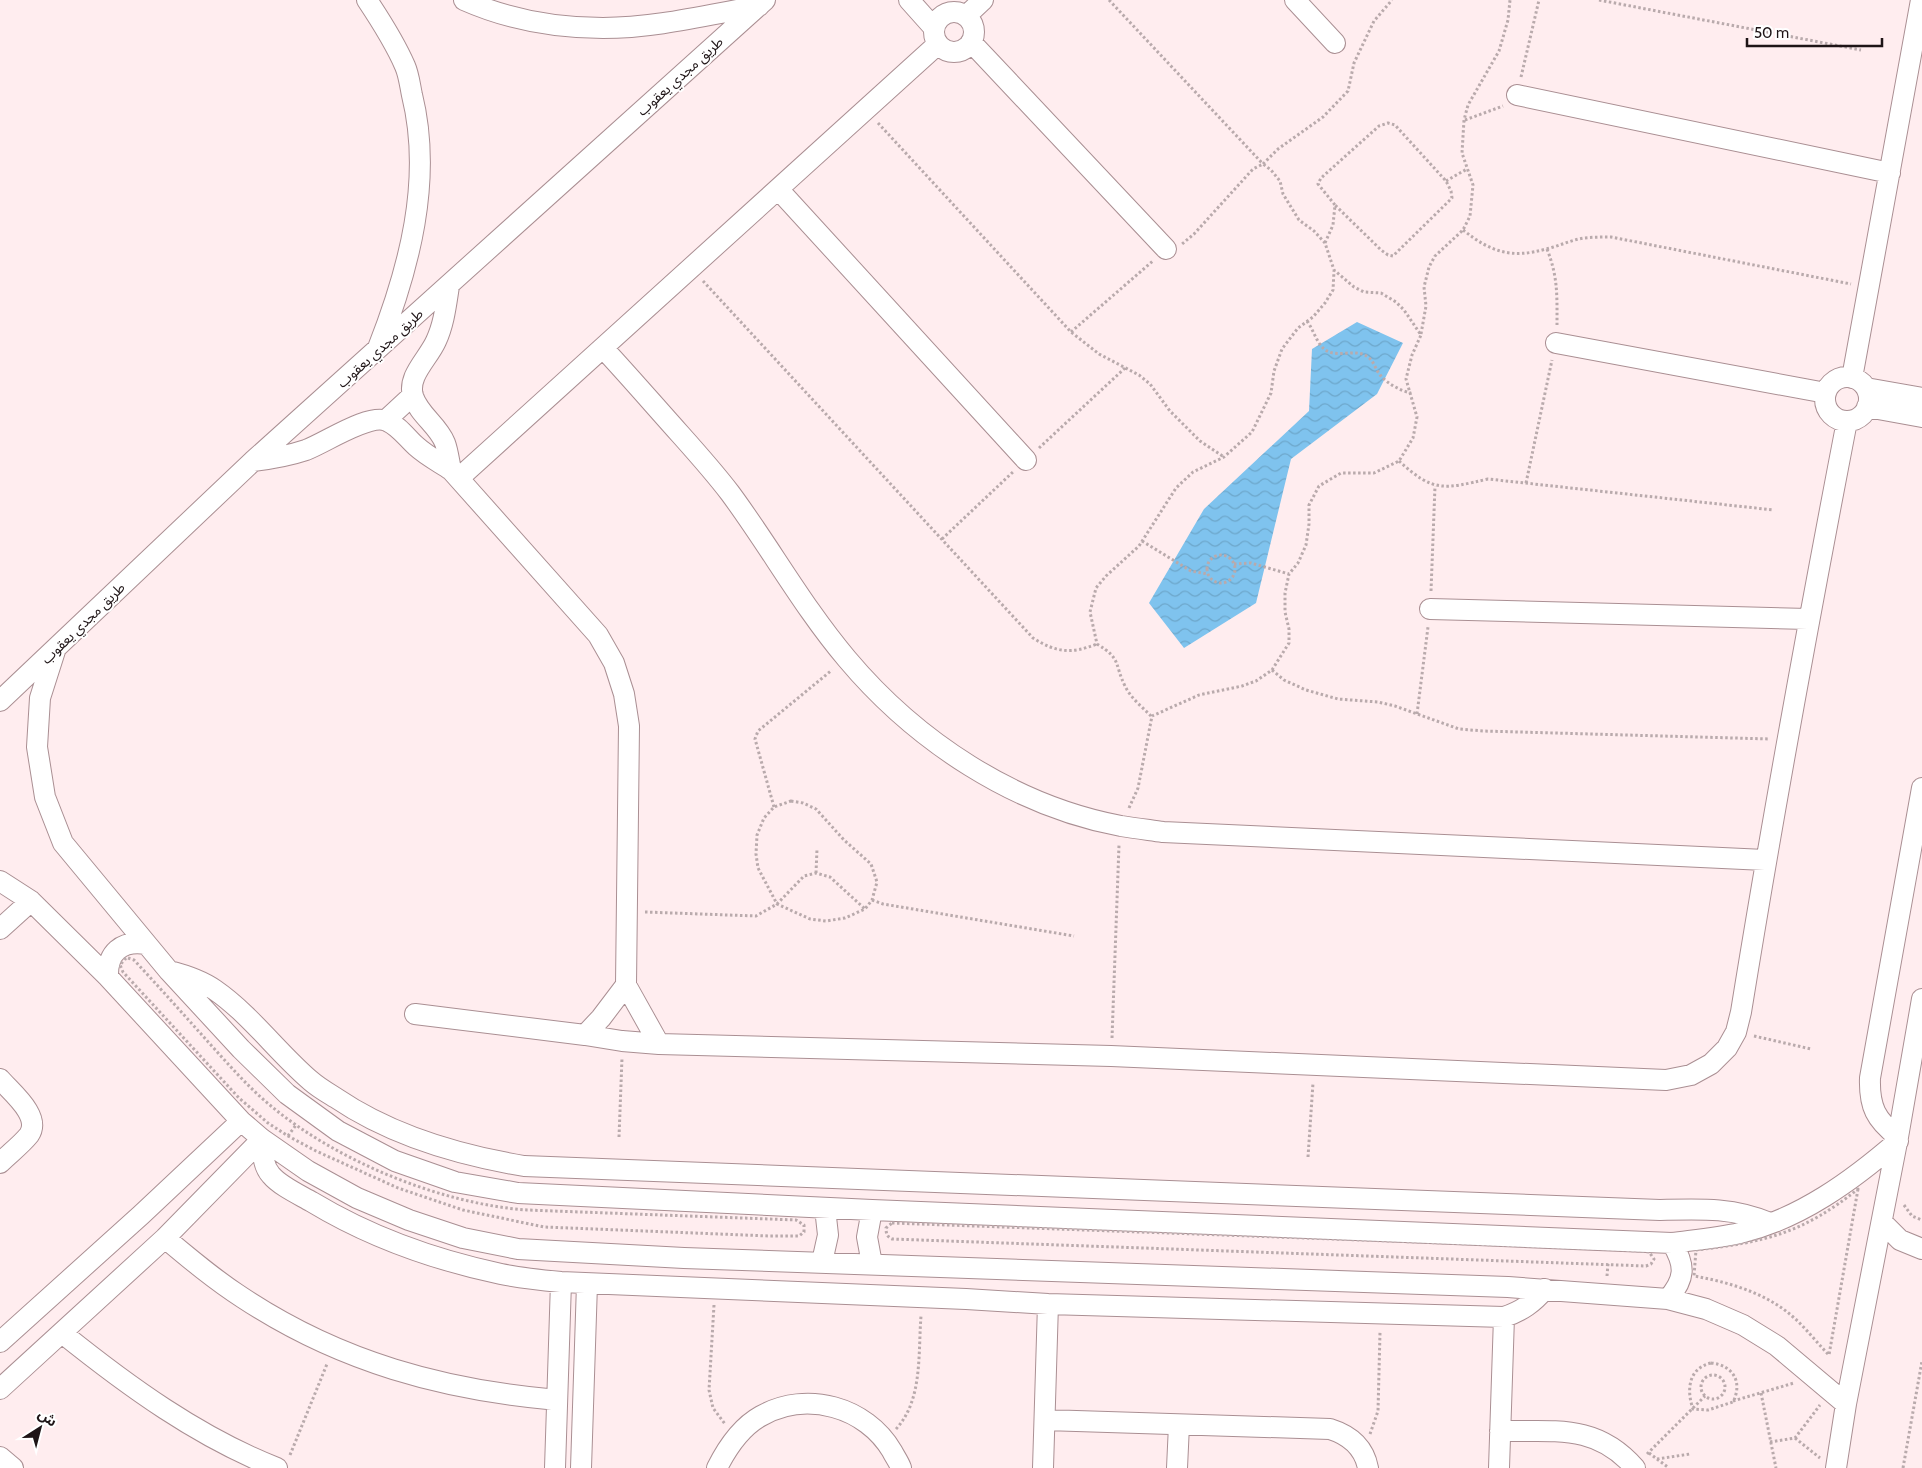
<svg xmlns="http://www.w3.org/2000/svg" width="1922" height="1468" viewBox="0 0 1922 1468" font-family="Cabin,'Noto Sans Arabic',sans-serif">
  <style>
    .water { fill: url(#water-waves) }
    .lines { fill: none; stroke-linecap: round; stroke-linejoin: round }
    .minor-casing { stroke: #aa8f93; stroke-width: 22 }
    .path { stroke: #b9aaac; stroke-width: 3; stroke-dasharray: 2.5 2.5; stroke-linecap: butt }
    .minor { stroke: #fff; stroke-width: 20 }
    .labels { text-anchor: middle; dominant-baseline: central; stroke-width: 4; stroke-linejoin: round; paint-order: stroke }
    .street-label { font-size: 14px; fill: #1e1416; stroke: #fff }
  </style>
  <defs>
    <pattern id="water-waves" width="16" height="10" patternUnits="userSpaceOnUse" patternTransform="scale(1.25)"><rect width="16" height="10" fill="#7fc3ee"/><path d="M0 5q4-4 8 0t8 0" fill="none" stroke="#6da7cb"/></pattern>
  </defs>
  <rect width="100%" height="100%" fill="#ffedef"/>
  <path class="water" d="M 1357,322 L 1403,343 L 1377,394 L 1291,459 L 1256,603 L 1184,648 L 1149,603 L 1204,509 L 1309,411 L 1312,349 Z"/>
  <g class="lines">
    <defs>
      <path id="minor" d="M 367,0 C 381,21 395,43 405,66 C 409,75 410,86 412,95 C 433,180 409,269 378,348
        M 464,0 C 507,19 556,28 603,28 C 655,28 707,15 759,6
        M 909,0 L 934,28
        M 1295,0 L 1335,43
        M934 32a20 20 0 1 1 40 0a20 20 0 1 1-40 0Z
        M 966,16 L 983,0
        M 971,42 L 1166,249
        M 1517,95 L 1890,173
        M 778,189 L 1026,460
        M 449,286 C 446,305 444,324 436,341 C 428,359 407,376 413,396 C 419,415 438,425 445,443 C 448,451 449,461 451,470
        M 1556,343 L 1826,393
        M 603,348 C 629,376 654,405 680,434 C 697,453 714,472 730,493 C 770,547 803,607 847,659 C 916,741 1014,806 1121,826 C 1134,828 1149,830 1163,832 L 1765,860
        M1825 399a22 22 0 1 1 44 0a22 22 0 1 1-44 0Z
        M 1852,378 L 1921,0
        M 1866,388 L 1922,398
        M 1867,407 L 1922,417
        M 386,420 L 413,395
        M 253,461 C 270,459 288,456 306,450 C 325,443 369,413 387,421 C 399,426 407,438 416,446 C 427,456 439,462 451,470 L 598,635 L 614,663 L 624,694 L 629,726 L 626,985 L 659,1044
        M 459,478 L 938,44
        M 1430,609 L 1808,619
        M 55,651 L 40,698 L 37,747 L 45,797 L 63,843 L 169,971 L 241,1049 L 287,1094 L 338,1131 L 395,1161 L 455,1182 L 518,1193 L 872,1210 L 1672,1243 C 1695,1240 1718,1238 1740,1233 C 1800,1219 1853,1180 1898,1141
        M 0,701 L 253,461 L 765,0
        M 0,881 L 31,901 L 108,977 L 241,1121 L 262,1139 L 308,1171 L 357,1198 L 409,1220 L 463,1238 L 518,1249 L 684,1258 L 1508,1287 L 1668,1299 L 1706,1309 L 1743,1325 L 1777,1346 L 1846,1404
        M 0,929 L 31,901
        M 169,971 C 185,975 201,980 215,990 C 251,1015 278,1053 311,1081 C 319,1088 328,1093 336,1098 C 392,1136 458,1155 524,1166 L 1660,1210 C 1699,1209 1733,1207 1770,1223
        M 108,977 C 107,953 121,940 146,944
        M 415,1014 L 585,1035 L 622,1041 L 659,1044 L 1111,1056 L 1666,1080 L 1691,1075 L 1711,1064 L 1727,1048 L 1736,1032 L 1741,1012 C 1773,814 1809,618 1847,421
        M 585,1035 L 601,1018 L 626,985
        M 0,1079 C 11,1092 42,1116 29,1135 C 21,1145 9,1154 0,1163
        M 1898,1137 C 1876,1120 1869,1107 1870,1078 L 1922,788
        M 262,1139 C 263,1151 262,1165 271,1175 C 280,1186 300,1195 312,1202 C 370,1237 435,1260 501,1274 C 521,1278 541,1280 561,1282 L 966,1299 L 1048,1304 L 1504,1317 C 1522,1311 1533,1303 1545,1289
        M 872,1210 L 867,1237 L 872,1264
        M 1882,1222 L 1900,1240 L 1922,1249
        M 165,1238 C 190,1259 215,1280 243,1298 C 340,1362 443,1390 557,1400
        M 822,1262 L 828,1235 L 825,1208
        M 1668,1299 C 1685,1279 1686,1266 1672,1243
        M 62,1333 C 128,1386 198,1437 277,1468
        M 0,1342 L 141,1215 L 241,1121
        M 0,1389 L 165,1238 L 262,1139
        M 1045,1420 L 1330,1429 C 1349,1435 1364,1447 1368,1468
        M 1500,1431 C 1554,1432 1596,1423 1635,1468
        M 0,1457 L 13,1468
        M 555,1468 L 561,1282
        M 581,1468 L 587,1284
        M 717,1468 C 727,1448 741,1427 761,1416 C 807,1390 866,1407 892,1451 C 895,1457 899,1462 901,1468
        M 1043,1468 L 1048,1304
        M 1177,1468 L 1179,1425
        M 1499,1468 L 1504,1317
        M 1836,1468 L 1846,1404 L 1898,1137 L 1922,999"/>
    </defs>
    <use href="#minor" class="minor-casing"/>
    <path class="path" d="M 1109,0 L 1263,164 L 1278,149 L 1323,117 L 1348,91 L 1354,63 L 1374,21 L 1392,0
      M 1599,0 L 1861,50
      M 1521,77 L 1539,0
      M 1465,120 L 1503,106
      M 878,123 L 1071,332 L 1099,354 L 1139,375 L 1150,384 L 1170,411 L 1200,441 L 1224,457
      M 1446,181 L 1467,169
      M 1463,230 C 1491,252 1511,259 1546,249 C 1559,246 1571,240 1584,238 C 1593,237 1602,237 1611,237 L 1851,284
      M 1325,243 L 1333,225 L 1335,205 L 1318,184 L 1321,178 L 1379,126 L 1388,123 L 1395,125 L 1446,181 L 1451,191 L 1452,198 L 1393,256 L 1388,255 L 1381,250 L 1335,205
      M 1547,249 C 1558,277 1557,295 1557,325
      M 703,281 L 1033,638 C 1057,653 1071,654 1097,644
      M 1307,321 C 1313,329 1316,341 1323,348 C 1335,360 1355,347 1368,357 C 1374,361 1376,371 1381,376 C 1388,384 1401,391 1411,393
      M 1071,332 L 1154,260
      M 1421,334 L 1426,306 L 1424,287 L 1429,267 L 1435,256 L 1463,230 L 1470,216 L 1473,185 L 1462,153 L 1464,120 L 1468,105 L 1499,51 L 1508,20 L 1510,0
      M 1039,448 L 1125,368
      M 1399,461 C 1434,493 1444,489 1488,479 L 1774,510
      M 1526,483 L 1552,360
      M 942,539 L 1014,471
      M 1142,541 L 1191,571 L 1208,574
      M1207 569a14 14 0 1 1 28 0a14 14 0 1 1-28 0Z
      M 1234,564 L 1251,563 L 1289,574
      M 1431,591 L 1435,486
      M 1272,670 L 1284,680 L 1306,690 L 1338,699 L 1378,702 L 1395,706 L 1459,729 L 1483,731 L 1770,739
      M 1417,714 L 1428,627
      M 1151,716 C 1142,707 1130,697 1125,686 C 1114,664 1122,659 1097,644 L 1090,612 L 1096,588 L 1106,576 L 1139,546 L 1176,488 L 1193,472 L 1224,457 L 1252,432 L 1271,393 L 1274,371 L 1282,349 L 1298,328 L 1313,317 L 1325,303 L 1333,290 L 1334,271
      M 791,801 L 803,803 L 816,809 L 844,840 L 871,864 L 877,882 L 872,900 L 865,909 L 845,918 L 826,921 L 810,919 L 777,904 L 758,868 L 756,854 L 757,835 L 764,818 L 774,807 Z
      M 774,807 L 755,739 L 758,731 L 832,670
      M 1129,808 L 1138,788 L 1152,716 L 1199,695 L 1242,686 L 1256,681 L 1272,670 L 1289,643 L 1289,629 L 1285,612 L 1285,593 L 1289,574 L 1298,563 L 1306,545 L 1309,524 L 1309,505 L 1319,486 L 1341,473 L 1374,473 L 1399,461 L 1413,438 L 1417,417 L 1406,379 L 1412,355 L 1421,335 L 1404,310 L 1396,302 L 1381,293 L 1364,292 L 1354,287 L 1334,270 L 1325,243 L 1314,231 L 1299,220 L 1283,194 L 1280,181 L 1271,170 L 1263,164 L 1253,169 L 1194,234 L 1182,244
      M 816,873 L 817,849
      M 872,900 L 883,904 L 1074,936
      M 645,912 L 756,916 L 777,904 L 804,876 L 816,873 L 830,877 L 865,909
      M 128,958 L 134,960 C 160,988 185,1016 210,1044 C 230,1066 249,1088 271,1106 C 337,1161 441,1204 527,1210 L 796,1220 L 804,1225 L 804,1232 L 799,1236 L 769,1236 L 544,1227 L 463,1210 L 398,1188 L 316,1151 L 288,1136 L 268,1123 L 239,1098 L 123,972 L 120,965 L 125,959 Z
      M 1754,1036 L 1811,1049
      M 1112,1038 L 1119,845
      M 288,1136 L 296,1125
      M 619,1137 L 622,1058
      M 1308,1157 L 1313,1083
      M 1858,1189 L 1829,1355 C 1817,1343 1806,1328 1792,1316 C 1766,1293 1728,1282 1694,1276 L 1696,1250 C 1766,1242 1803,1233 1858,1189 Z
      M 1904,1205 L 1912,1216 L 1922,1220
      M 892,1223 L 1609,1249 L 1649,1252 L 1654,1259 L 1651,1264 L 1646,1266 L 892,1239 C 887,1237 886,1233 886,1228 Z
      M 1607,1276 L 1608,1264
      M 714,1305 L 709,1390 L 713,1408 L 725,1424
      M 1711,1363 C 1733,1365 1743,1382 1733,1402 L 1708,1410 L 1693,1409 C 1686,1389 1689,1368 1711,1363 Z
      M1701 1387a12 12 0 1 1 24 0a12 12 0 1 1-24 0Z
      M 1761,1393 L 1776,1468
      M 1733,1401 L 1794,1383
      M 896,1429 C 923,1400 918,1353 921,1316
      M 1370,1434 L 1378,1411 L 1380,1332
      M 1795,1438 L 1820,1458
      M 1770,1442 L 1795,1438 L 1820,1405
      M 1649,1453 L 1669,1468
      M 1647,1454 L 1705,1396
      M 290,1455 L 327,1364
      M 1657,1459 L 1690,1454
      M 1903,1468 L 1922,1361"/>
    <use href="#minor" class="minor"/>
  </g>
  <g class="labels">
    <g class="street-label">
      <text transform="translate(680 76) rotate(-42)">طريق مجدي يعقوب</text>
      <text transform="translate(380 348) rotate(-42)">طريق مجدي يعقوب</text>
      <text transform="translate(83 623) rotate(-44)">طريق مجدي يعقوب</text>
    </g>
  </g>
  <g transform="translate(40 1428) rotate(36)" stroke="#ffffff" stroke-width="4" paint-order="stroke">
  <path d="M0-4L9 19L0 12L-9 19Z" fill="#1e1416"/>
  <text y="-8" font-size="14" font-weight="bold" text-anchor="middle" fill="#1e1416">ش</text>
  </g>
  <path d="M1747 38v8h135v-8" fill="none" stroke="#1e1416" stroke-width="2.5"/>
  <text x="1754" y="38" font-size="15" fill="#1e1416" stroke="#ffffff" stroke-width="4" paint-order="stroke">50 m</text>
</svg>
